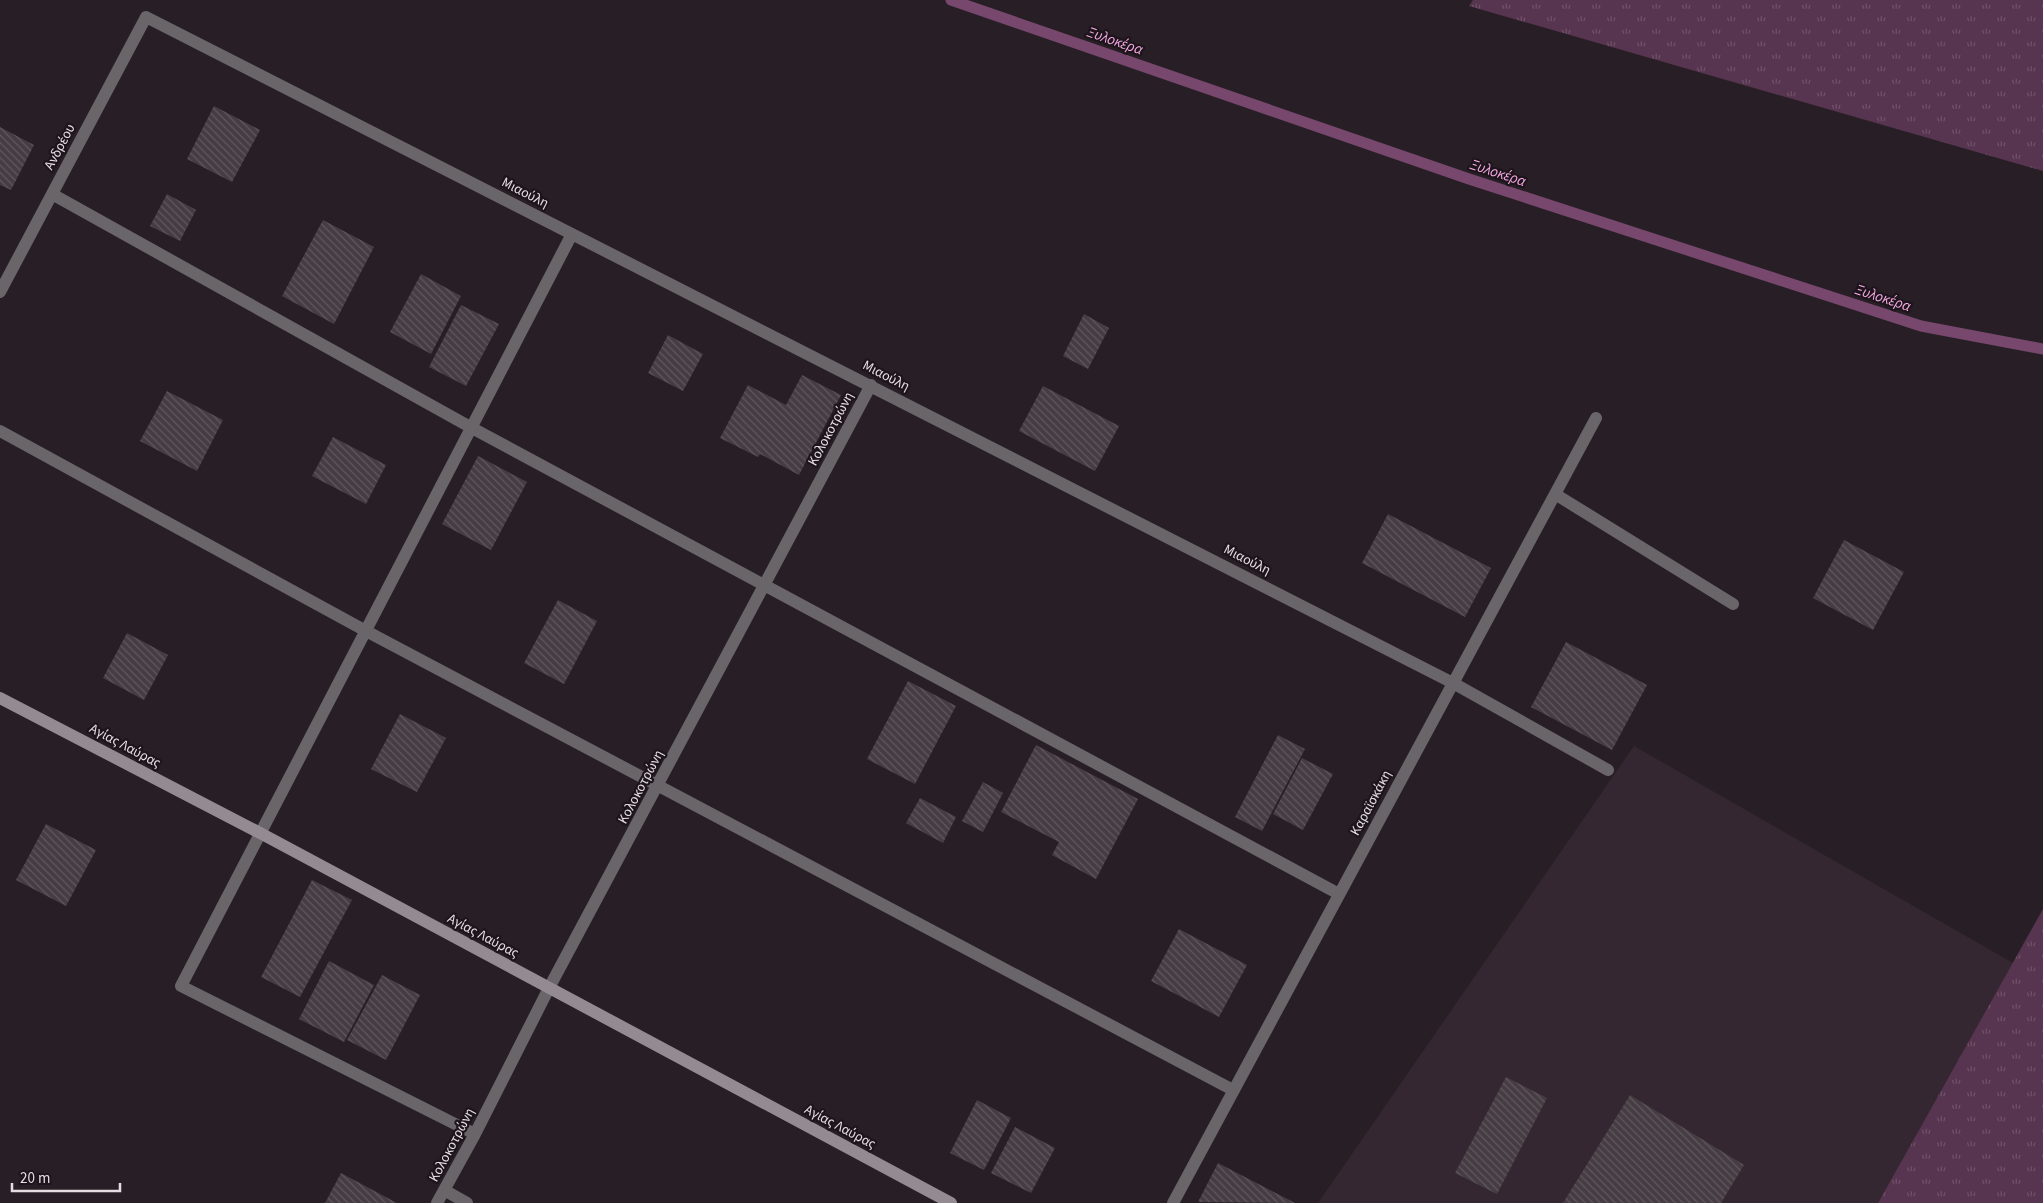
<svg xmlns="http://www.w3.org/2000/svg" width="2043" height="1203" viewBox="0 0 2043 1203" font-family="'Source Sans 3',sans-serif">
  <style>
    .built { fill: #342731 }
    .grass { fill: url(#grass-tufts) }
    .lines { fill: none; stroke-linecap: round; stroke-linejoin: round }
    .stream { stroke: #77476d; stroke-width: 11 }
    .building { fill: url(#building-back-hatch) }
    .street { stroke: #6a6568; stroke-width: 12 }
    .secondary { stroke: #938b91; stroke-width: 12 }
    .labels { text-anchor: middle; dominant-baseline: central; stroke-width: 4.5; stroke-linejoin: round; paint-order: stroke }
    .street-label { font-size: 14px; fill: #e5dfe3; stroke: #1d151b }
    .water-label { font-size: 15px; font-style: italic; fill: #f4a8e2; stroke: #1d151b }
  </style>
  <defs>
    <pattern id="grass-tufts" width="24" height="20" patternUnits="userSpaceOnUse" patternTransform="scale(1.25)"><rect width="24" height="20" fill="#57344f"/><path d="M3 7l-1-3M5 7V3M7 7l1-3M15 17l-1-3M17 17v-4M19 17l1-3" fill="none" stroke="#6f5168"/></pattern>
    <pattern id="building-back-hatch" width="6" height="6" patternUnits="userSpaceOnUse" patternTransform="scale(1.25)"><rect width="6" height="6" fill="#463c43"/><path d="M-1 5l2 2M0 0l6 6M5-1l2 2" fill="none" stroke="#61585e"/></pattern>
  </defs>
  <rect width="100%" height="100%" fill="#271f25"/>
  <path class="built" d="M 1634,746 L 2013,963 L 1878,1203 L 1318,1203 Z"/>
  <path class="grass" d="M 1473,0 L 2043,0 L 2043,171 L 1469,6 Z
    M 2043,909 L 2043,1203 L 1878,1203 Z"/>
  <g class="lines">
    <path class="stream" d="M 951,0 L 1469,179 L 1921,326 L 2043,349"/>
  </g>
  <path class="building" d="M 214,106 L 260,130 L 232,182 L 187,159 Z
    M 0,127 L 34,145 L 11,190 L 0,185 Z
    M 167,194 L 196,210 L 180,241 L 150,226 Z
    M 323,220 L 374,247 L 334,324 L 282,296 Z
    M 421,274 L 461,296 L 431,354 L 390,332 Z
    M 461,305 L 499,324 L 466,386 L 429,367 Z
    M 1084,314 L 1109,328 L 1088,369 L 1063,356 Z
    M 668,335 L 703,354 L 683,391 L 648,373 Z
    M 802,375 L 841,395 L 799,475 L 760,454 L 758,457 L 720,438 L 748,385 L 786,405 Z
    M 1043,386 L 1119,426 L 1095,471 L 1019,431 Z
    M 167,391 L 223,420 L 197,471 L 140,441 Z
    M 333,437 L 386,465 L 366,504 L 312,476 Z
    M 478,456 L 527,482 L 491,550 L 442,524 Z
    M 1388,514 L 1491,568 L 1465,617 L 1362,563 Z
    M 1844,540 L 1904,572 L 1873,630 L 1813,598 Z
    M 558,600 L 597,621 L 564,684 L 524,663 Z
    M 127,633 L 168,655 L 144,700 L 103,678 Z
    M 1566,642 L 1647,685 L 1612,750 L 1531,707 Z
    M 908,681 L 956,706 L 915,784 L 867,759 Z
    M 400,714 L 446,738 L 417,792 L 371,769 Z
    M 1278,735 L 1305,749 L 1262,831 L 1235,817 Z
    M 1036,745 L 1138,799 L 1096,879 L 1052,855 L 1059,842 L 1001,812 Z
    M 1302,758 L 1333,774 L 1303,830 L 1273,814 Z
    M 983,782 L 1003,793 L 983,832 L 962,821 Z
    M 920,798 L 956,817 L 943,843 L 906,823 Z
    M 46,824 L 96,850 L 66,906 L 16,880 Z
    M 312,880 L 352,900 L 300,997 L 261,977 Z
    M 1179,929 L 1247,965 L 1219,1017 L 1151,981 Z
    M 329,961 L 374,985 L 344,1042 L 299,1019 Z
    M 382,975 L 420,995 L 386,1060 L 347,1040 Z
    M 1506,1077 L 1547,1098 L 1497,1194 L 1455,1173 Z
    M 1630,1095 L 1744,1165 L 1721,1203 L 1563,1203 Z
    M 977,1100 L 1011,1118 L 984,1170 L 950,1153 Z
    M 1015,1127 L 1055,1148 L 1031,1193 L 991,1173 Z
    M 1218,1163 L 1295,1203 L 1198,1202 Z
    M 341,1173 L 397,1203 L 325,1203 Z"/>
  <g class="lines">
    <path class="street" d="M 52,194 L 472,428 L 1339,894
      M 0,292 L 146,17 L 1453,683 L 1608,770
      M 0,431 L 366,631 L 1233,1090
      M 1555,494 L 1733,604
      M 475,1134 L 181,986 L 572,234
      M 444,1190 L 467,1203
      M 437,1203 L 475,1134 L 549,988 L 871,385
      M 1173,1203 L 1596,418"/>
    <path class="secondary" d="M 0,698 L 262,834 L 951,1203"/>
  </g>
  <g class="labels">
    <g class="street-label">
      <text transform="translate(60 147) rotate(-62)">Ανδρέου</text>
      <text transform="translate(525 193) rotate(27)">Μιαούλη</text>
      <text transform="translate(886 376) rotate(27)">Μιαούλη</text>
      <text transform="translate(831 429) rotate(-62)">Κολοκοτρώνη</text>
      <text transform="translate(1247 560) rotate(27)">Μιαούλη</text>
      <text transform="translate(125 746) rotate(28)">Αγίας Λαύρας</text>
      <text transform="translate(641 787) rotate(-62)">Κολοκοτρώνη</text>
      <text transform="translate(1371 803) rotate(-62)">Καραϊσκάκη</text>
      <text transform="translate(483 936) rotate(28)">Αγίας Λαύρας</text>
      <text transform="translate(840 1127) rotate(28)">Αγίας Λαύρας</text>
      <text transform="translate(452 1145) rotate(-62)">Κολοκοτρώνη</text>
    </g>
    <g class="water-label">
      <text transform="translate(1115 41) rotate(19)">Ξυλοκέρα</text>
      <text transform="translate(1498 173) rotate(18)">Ξυλοκέρα</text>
      <text transform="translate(1883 298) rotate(18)">Ξυλοκέρα</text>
    </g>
  </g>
  <path d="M12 1183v8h108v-8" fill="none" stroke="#e5dfe3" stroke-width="2.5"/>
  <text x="20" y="1183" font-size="15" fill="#e5dfe3" stroke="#1d151b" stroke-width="4" paint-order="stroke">20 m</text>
</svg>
